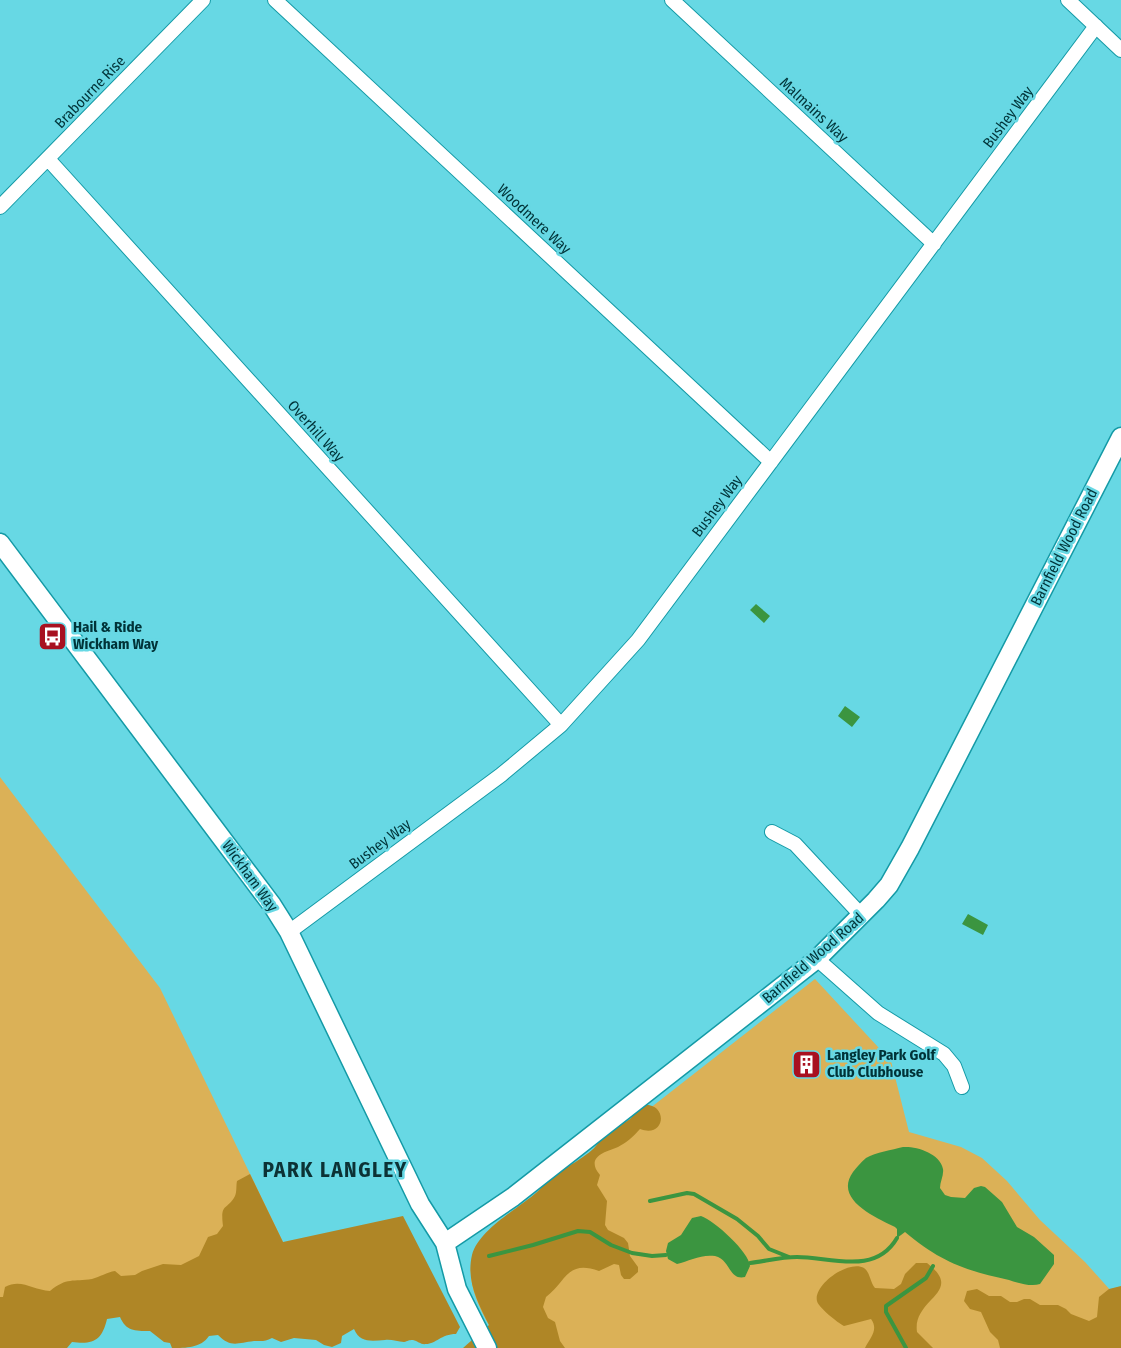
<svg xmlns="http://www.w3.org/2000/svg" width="1121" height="1348" viewBox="0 0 1121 1348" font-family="'Fira Sans Condensed',sans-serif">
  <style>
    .green { fill: #dbb157 }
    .forest { fill: #af8626 }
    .water { fill: #3b9540 }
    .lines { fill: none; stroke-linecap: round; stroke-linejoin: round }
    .stream { stroke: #3b9540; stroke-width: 4 }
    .minor-casing { stroke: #149aa6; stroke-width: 16 }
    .tertiary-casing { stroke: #149aa6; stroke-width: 21 }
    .minor { stroke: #fff; stroke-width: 14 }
    .tertiary { stroke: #fff; stroke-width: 18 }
    .labels { text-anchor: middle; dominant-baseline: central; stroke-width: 5; stroke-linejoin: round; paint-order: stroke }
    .street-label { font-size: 15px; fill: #003338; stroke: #67d8e4 }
    .poi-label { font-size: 15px; font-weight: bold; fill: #003338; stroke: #67d8e4; text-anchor: start }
    .district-label { font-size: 21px; font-weight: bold; letter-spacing: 1.5px; fill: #0c3235; stroke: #67d8e4 }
  </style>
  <rect width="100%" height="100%" fill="#67d8e4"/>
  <path class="green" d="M 0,777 L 160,988 L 283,1242 L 0,1317 Z
    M 815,979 L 891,1061 L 909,1132 L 961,1147 L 982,1158 L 1007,1181 L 1040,1220 L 1085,1262 L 1121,1302 L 1121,1348 L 502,1348 C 484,1316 457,1278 479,1242 Z"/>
  <path class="forest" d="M 642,1105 C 669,1102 666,1139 640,1129 C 634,1136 626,1143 618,1147 C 605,1152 585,1157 600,1175 L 597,1185 L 607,1201 L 605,1225 L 608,1230 L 624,1238 L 628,1243 L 630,1256 L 638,1267 L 638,1272 L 630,1279 L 624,1279 L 621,1275 L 619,1265 L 614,1264 L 599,1271 C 567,1259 566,1282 546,1297 L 543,1307 L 548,1318 L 555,1322 L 560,1341 L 565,1348 L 463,1348 L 489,1325 C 478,1303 466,1281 472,1255 C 479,1229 518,1209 537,1192 C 543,1187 546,1179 553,1175 C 564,1169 587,1156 595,1147 C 600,1141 604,1135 610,1130 C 617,1126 623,1124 630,1119 C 634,1115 637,1109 642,1105 Z
    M 250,1174 L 283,1242 L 403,1216 L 460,1327 L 456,1334 C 441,1334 436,1344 426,1344 C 421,1345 418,1341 413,1340 C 408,1340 408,1341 404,1342 C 398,1342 391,1339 385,1340 C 371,1341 360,1343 354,1329 L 342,1336 L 341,1343 L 332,1347 L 324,1345 L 316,1340 L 294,1338 L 281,1342 L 272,1338 C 265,1342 261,1341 254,1341 C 237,1343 231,1348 218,1335 L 209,1336 C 201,1348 186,1348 172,1348 L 170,1343 L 164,1342 L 150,1331 C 134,1331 126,1331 120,1317 L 107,1319 C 102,1340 94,1345 72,1342 L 67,1348 L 0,1348 L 0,1297 L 3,1297 L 5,1287 C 21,1278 33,1290 50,1291 C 67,1277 73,1282 92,1279 C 100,1277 107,1272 115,1271 L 121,1276 L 135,1275 L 142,1271 L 163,1264 L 181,1265 L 199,1256 L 208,1237 L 217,1234 L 223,1226 C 220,1202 227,1211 235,1196 C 237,1192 236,1185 237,1181 Z
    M 916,1263 L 927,1263 C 966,1293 912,1298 917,1332 L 933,1348 L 865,1348 C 870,1338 879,1330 871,1319 L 844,1326 C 838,1323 818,1307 817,1301 C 813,1285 849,1259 864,1268 C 870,1272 870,1282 875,1288 L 894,1289 L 901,1284 L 905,1274 Z
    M 1121,1286 L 1121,1348 L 1000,1348 L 998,1340 L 990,1332 L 981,1312 L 970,1309 L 964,1301 L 967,1291 L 977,1289 L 989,1296 L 1001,1296 L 1010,1302 L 1017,1302 L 1024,1299 L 1030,1299 L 1040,1305 L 1058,1305 L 1066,1309 L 1071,1314 L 1089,1321 L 1097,1317 L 1099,1297 L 1109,1289 Z"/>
  <path class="water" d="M 756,604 L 770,616 L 764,623 L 750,610 Z
    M 845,706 L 860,717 L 852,727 L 838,716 Z
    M 968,914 L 988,925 L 983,935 L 962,924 Z
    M 903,1147 C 916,1146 940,1153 943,1169 C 944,1175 940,1182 940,1188 L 945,1195 L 951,1197 L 965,1198 L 974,1188 L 981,1186 L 985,1187 L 1002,1202 L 1017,1227 L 1034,1237 L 1054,1255 L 1054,1264 L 1040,1284 C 1031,1287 1018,1283 1009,1280 C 964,1270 941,1262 905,1232 L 897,1238 L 897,1229 L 895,1227 C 877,1218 833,1200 853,1172 C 857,1167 861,1162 866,1158 C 876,1152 892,1150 903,1147 Z
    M 701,1216 C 715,1221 749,1252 750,1266 L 745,1277 C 729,1281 730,1259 715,1256 C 701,1254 689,1261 677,1264 L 668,1259 L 666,1251 L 668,1243 L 681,1235 L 692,1218 Z"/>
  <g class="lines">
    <path class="stream" d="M 650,1201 L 687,1193 L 694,1194 L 737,1219 L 758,1236 L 769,1249 L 789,1257
      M 489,1256 L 533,1245 L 578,1231 L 590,1232 L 611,1245 L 632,1253 L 652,1256 L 666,1255
      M 750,1263 C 766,1261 781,1257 797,1257 C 830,1257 875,1276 897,1238
      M 906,1348 L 886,1312 L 886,1306 L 926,1278 L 933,1266"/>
    <defs>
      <path id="minor" d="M 275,0 L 771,462
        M 672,0 L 934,244
        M 1068,0 L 1121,50
        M 48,159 L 561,725
        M 0,207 L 203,0
        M 772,832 L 795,844 L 862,916
        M 289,932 L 501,775 L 561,725 L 638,640 L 1096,26
        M 817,959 L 878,1013 L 944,1054 L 954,1066 L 962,1087"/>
      <path id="tertiary" d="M 0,543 L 272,905 L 289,932 L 420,1204 L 445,1243 L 457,1289 L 487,1348
        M 445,1243 L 513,1197 L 817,959 L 876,900 L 889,885 L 910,848 L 1121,437"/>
    </defs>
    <use href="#minor" class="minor-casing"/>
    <use href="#tertiary" class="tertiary-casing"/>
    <use href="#minor" class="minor"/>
    <use href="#tertiary" class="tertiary"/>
  </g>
  <defs>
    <symbol id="bus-square" viewBox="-11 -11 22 22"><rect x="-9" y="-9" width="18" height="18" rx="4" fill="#a81120" stroke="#67d8e4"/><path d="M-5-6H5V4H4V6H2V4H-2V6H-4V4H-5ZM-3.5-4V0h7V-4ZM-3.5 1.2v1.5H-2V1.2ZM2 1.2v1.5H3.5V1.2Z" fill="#fff"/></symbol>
    <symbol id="building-square" viewBox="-11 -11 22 22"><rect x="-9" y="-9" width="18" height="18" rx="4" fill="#a81120" stroke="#67d8e4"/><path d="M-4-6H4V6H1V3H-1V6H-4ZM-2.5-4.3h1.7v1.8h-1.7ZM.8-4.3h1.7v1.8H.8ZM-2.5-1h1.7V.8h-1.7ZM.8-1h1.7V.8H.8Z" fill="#fff"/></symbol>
  </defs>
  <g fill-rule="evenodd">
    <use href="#bus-square" x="36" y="620" width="33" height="33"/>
    <use href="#building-square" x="790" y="1048" width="33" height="33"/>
  </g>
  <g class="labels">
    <g class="street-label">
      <text transform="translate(90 92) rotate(-46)">Brabourne Rise</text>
      <text transform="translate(814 110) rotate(43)">Malmains Way</text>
      <text transform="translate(1008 117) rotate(-53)">Bushey Way</text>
      <text transform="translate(534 219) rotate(43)">Woodmere Way</text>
      <text transform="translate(316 431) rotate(48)">Overhill Way</text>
      <text transform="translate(717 506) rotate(-53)">Bushey Way</text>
      <text transform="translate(1064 547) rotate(-63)">Barnfield Wood Road</text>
      <text transform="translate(380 844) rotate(-37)">Bushey Way</text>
      <text transform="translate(250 876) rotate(54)">Wickham Way</text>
      <text transform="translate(813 958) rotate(-41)">Barnfield Wood Road</text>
    </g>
    <g class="poi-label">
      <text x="73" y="627">Hail &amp; Ride<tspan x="73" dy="17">Wickham Way</tspan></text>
      <text x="827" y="1055">Langley Park Golf<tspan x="827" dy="17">Club Clubhouse</tspan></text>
    </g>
    <g class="district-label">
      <text x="335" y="1170">PARK LANGLEY</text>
    </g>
  </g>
</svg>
